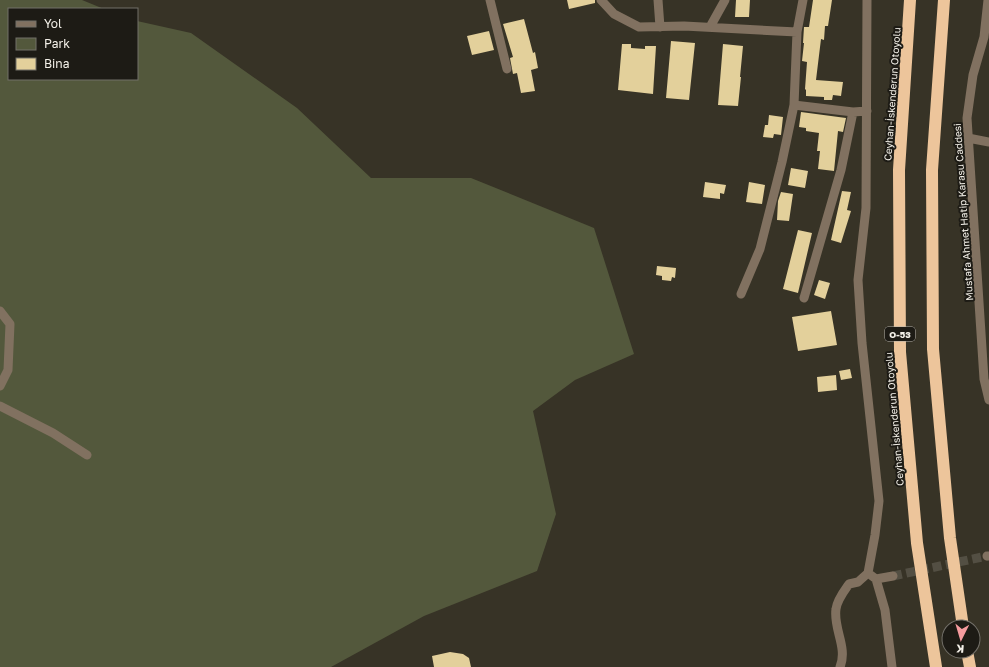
<svg xmlns="http://www.w3.org/2000/svg" width="989" height="667" viewBox="0 0 989 667" font-family="'Golos Text',sans-serif">
  <style>
    .green { fill: #53583c }
    .building { fill: #e3d09b }
    .lines { fill: none; stroke-linecap: round; stroke-linejoin: round }
    .minor-tunnel { stroke: #534f43; stroke-width: 9; stroke-dasharray: 9 4.5; stroke-linecap: butt }
    .minor { stroke: #817160; stroke-width: 9 }
    .highway { stroke: #edc59b; stroke-width: 12 }
    .labels { text-anchor: middle; dominant-baseline: central; stroke-width: 4; stroke-linejoin: round; paint-order: stroke }
    .shield { fill: #1d1b15; stroke: #b3b0a9; stroke-width: 1 }
    .shield-label { font-size: 9px; font-weight: bold; fill: #f3f0e8 }
    .street-label { font-size: 10px; fill: #f3f0e8; stroke: #1d1b15 }
  </style>
  <rect width="100%" height="100%" fill="#373326"/>
  <path class="green" d="M 0,0 L 82,0 L 104,9 L 9,9 L 9,79 L 137,79 L 137,21 L 191,33 L 297,108 L 371,178 L 471,178 L 594,228 L 634,354 L 575,380 L 533,411 L 556,514 L 537,571 L 424,616 L 331,667 L 0,667 Z"/>
  <path class="building" d="M 567,0 L 595,0 L 595,3 L 569,9 Z
    M 736,0 L 750,0 L 749,17 L 735,17 Z
    M 813,0 L 832,0 L 828,26 L 825,26 L 824,40 L 821,39 L 816,80 L 843,82 L 841,96 L 833,95 L 832,100 L 824,100 L 824,97 L 806,96 L 806,90 L 805,89 L 807,62 L 802,61 L 804,43 L 803,43 L 804,27 L 809,27 Z
    M 524,19 L 533,53 L 535,52 L 538,68 L 531,70 L 535,91 L 521,93 L 517,73 L 513,74 L 510,58 L 513,57 L 503,24 Z
    M 489,31 L 494,50 L 472,55 L 467,36 Z
    M 671,41 L 695,43 L 689,100 L 666,98 Z
    M 622,44 L 631,44 L 631,48 L 645,49 L 645,46 L 656,46 L 653,94 L 618,90 Z
    M 723,44 L 743,46 L 740,77 L 741,77 L 738,106 L 718,105 Z
    M 801,112 L 846,118 L 843,132 L 838,131 L 834,171 L 818,169 L 820,151 L 817,151 L 819,133 L 806,131 L 806,128 L 799,127 Z
    M 769,115 L 783,117 L 781,135 L 774,134 L 773,138 L 763,137 L 765,125 L 768,125 Z
    M 791,168 L 808,171 L 805,188 L 788,185 Z
    M 705,182 L 726,185 L 724,194 L 720,193 L 720,199 L 703,197 Z
    M 749,182 L 765,185 L 762,204 L 746,202 Z
    M 842,191 L 851,192 L 847,210 L 851,211 L 841,243 L 831,240 Z
    M 781,192 L 793,194 L 789,221 L 777,220 L 778,201 Z
    M 798,230 L 812,233 L 798,293 L 783,289 Z
    M 657,266 L 676,268 L 675,278 L 672,277 L 671,281 L 662,280 L 662,276 L 656,275 Z
    M 819,280 L 830,283 L 825,299 L 814,295 Z
    M 831,311 L 837,345 L 798,351 L 792,317 Z
    M 850,369 L 852,378 L 841,380 L 839,371 Z
    M 836,375 L 837,390 L 818,392 L 817,377 Z
    M 450,652 L 463,654 L 469,658 L 471,667 L 434,667 L 432,656 Z"/>
  <g class="lines">
    <path class="minor-tunnel" d="M 893,576 L 987,556"/>
    <path class="minor" d="M 490,0 L 507,69
      M 601,0 L 614,14 L 639,27 L 684,26 L 797,32
      M 658,0 L 660,27
      M 867,0 L 866,208 L 858,280 L 862,343 L 879,501 L 875,535 L 868,573
      M 988,0 L 984,37 L 973,75 L 967,118 L 984,379 L 989,400
      M 710,27 L 725,0
      M 794,105 L 853,112 L 867,111
      M 968,138 L 989,142
      M 741,294 L 760,249 L 782,162 L 794,105 L 797,32 L 803,0
      M 804,298 L 841,170 L 853,112
      M 0,311 L 10,324 L 8,370 L 0,386
      M 0,406 L 53,433 L 87,455
      M 987,556 L 989,556
      M 876,579 L 893,576
      M 840,667 C 848,647 833,629 836,609 C 837,600 844,591 849,584 L 858,582 L 868,573 L 876,579 L 885,610 L 892,667"/>
    <path class="highway" d="M 910,0 L 899,170 L 900,352 L 917,543 L 936,667
      M 944,0 L 932,170 L 933,349 L 950,538 L 963,627
      M 967,651 L 970,667"/>
  </g>
  <g class="labels">
    <rect class="shield" x="885" y="327" width="30" height="14" rx="3"/>
    <g class="shield-label">
      <text x="900" y="334">O-53</text>
    </g>
    <g class="street-label">
      <text transform="translate(892 94) rotate(-86)">Ceyhan-İskenderun Otoyolu</text>
      <text transform="translate(963 212) rotate(-94)">Mustafa Ahmet Hatip Karasu Caddesi</text>
      <text transform="translate(894 419) rotate(-95)">Ceyhan-İskenderun Otoyolu</text>
    </g>
  </g>
  <rect x="8" y="8" width="130" height="72" fill="#1d1b15" stroke="#737069"/>
  <rect x="16" y="21" width="20" height="6" fill="#817160" stroke="#737069"/>
  <text x="44" y="28" font-size="12" fill="#f3f0e8">Yol</text>
  <rect x="16" y="38" width="20" height="12" fill="#53583c" stroke="#737069"/>
  <text x="44" y="48" font-size="12" fill="#f3f0e8">Park</text>
  <rect x="16" y="58" width="20" height="12" fill="#e3d09b" stroke="#737069"/>
  <text x="44" y="68" font-size="12" fill="#f3f0e8">Bina</text>
  <g transform="translate(961 639) rotate(185)"><circle r="19" fill="#1d1b15" stroke="#737069"/>
  <path d="M0-3L7 15L0 10L-7 15Z" fill="#f59b9e"/>
  <text y="-6" font-size="11" font-weight="bold" text-anchor="middle" fill="#f3f0e8">K</text>
  </g>
</svg>
